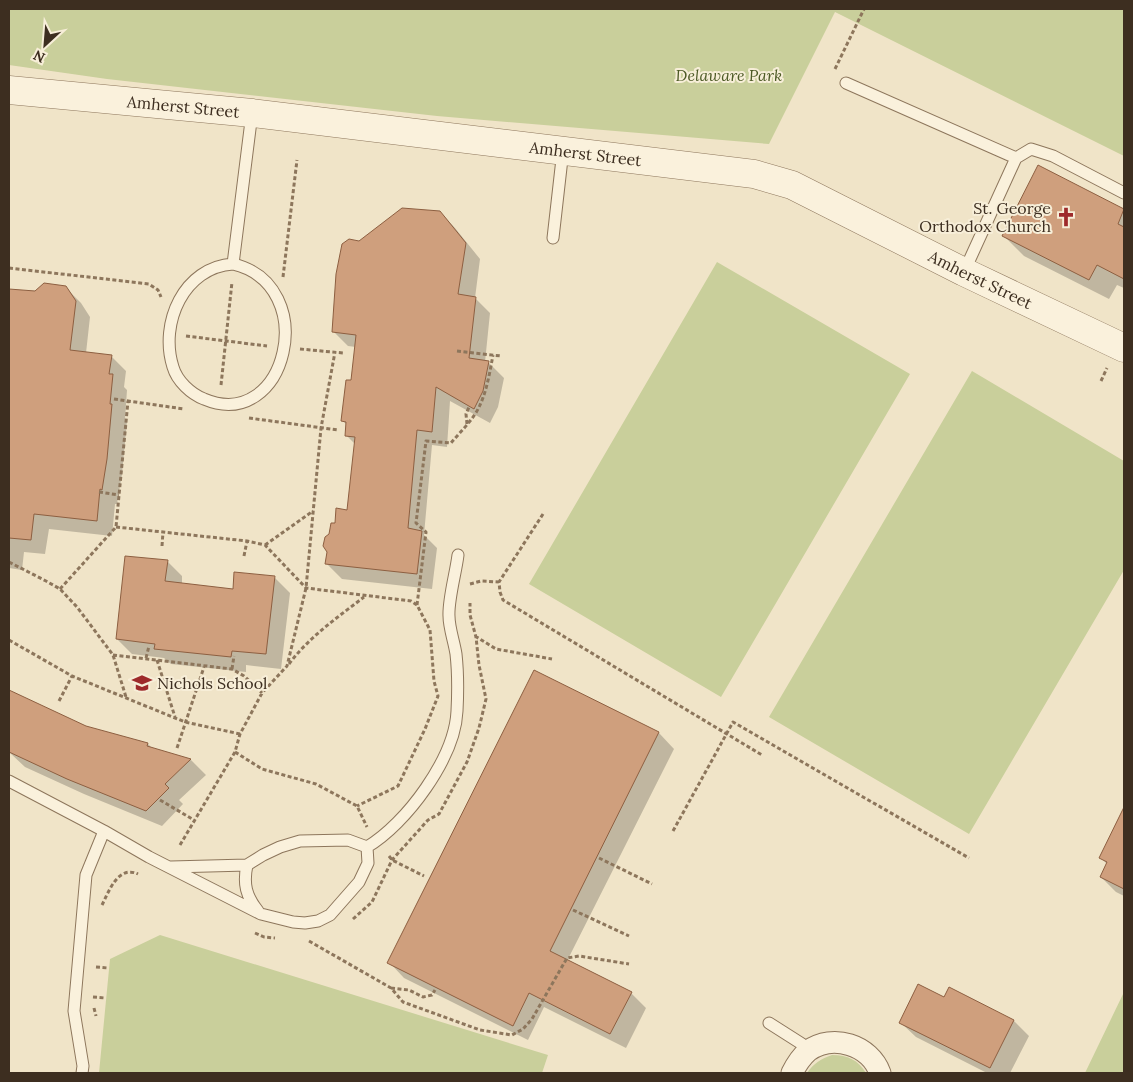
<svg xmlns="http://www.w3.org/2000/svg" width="1133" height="1082" viewBox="0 0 1133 1082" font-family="Lora,serif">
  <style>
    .green { fill: #c9cf9b }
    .shadow { fill: #0003 }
    .building { fill: #cf9f7d; stroke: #8d5f41 }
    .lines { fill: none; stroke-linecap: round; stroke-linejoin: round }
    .service-casing { stroke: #8d765c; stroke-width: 13 }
    .minor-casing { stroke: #8d765c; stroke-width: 23 }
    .tertiary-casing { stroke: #8d765c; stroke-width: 29 }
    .path { stroke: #8d765c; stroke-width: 3; stroke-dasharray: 4 2.5; stroke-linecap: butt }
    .service { stroke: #faf1dc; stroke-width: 11 }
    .minor { stroke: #faf1dc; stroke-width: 21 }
    .tertiary { stroke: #faf1dc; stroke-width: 28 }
    .labels { text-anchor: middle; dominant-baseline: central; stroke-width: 4; stroke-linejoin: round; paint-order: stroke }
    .park-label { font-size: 16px; font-style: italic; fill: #4d5a26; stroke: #f7eed8 }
    .street-label { font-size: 16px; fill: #3d2e20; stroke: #f7eed8 }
    .poi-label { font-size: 16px; fill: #3d2e20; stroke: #f7eed8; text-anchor: end }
  </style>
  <rect width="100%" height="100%" fill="#f0e4c8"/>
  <path class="green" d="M 9,9 L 1124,9 L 1124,156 L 835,12 L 769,144 L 437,116 L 107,79 L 9,65 Z
    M 717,262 L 910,374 L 721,697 L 529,584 Z
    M 972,371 L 1124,461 L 1124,570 L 969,834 L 769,717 Z
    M 160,935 L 548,1055 L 542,1073 L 99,1073 L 110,959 Z
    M 1124,992 L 1124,1073 L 1085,1073 Z
    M 832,1055 C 848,1055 858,1060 866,1073 L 807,1073 C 814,1063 821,1059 832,1055 Z"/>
  <path class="shadow" d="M 1039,167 L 1124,210 L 1124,288 L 1117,285 L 1109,299 L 1024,256 L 1004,236 Z
    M 440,212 L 455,228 L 480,259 L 475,298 L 490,313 L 485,362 L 489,363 L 504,378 L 498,407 L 490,423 L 450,401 L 447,447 L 432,445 L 424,535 L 437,548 L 432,589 L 342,579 L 327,564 L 330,534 L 336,525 L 348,511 L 356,445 L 346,435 L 347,425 L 343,421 L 352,382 L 356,347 L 348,346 L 333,331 L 359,243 Z
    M 65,287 L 81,303 L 90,317 L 86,353 L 111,356 L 126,371 L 124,387 L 127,390 L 125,419 L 127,421 L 122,474 L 117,504 L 115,504 L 112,536 L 49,529 L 45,554 L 24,552 L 22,570 L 9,568 L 9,290 L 35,293 Z
    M 167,561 L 182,576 L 182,584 L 234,590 L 274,577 L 290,593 L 281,669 L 246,665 L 246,672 L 171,664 L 164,658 L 132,654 L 117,639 Z
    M 535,671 L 659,733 L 674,749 L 567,961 L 631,993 L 646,1008 L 626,1048 L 544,1007 L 528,1040 L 404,978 L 389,962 Z
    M 9,691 L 85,727 L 148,744 L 153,749 L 191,760 L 206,775 L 179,800 L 183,804 L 162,826 L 84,794 L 25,767 L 9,752 Z
    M 1124,810 L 1124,896 L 1116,892 L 1101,877 L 1107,864 L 1100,857 Z
    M 944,999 L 1014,1021 L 1029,1036 L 1010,1073 L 987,1073 L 916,1037 L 900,1022 Z"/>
  <path class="building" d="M 1038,165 L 1124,209 L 1118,224 L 1124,227 L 1124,279 L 1097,265 L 1089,280 L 1002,236 Z
    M 402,208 L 440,211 L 466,243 L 458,294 L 476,297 L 469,358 L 489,361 L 483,391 L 474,409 L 436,387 L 432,432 L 417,430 L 408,528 L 422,531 L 417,574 L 325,564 L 327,552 L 323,546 L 325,537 L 329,534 L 331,523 L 335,523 L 336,508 L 347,510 L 355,437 L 345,436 L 346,422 L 341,421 L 346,380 L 351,380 L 356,335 L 332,332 L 336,274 L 342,244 L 349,239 L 359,241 Z
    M 44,283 L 66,286 L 76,301 L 70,350 L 112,355 L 109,374 L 113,374 L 110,404 L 112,404 L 107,459 L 102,490 L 100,489 L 97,521 L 34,514 L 31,540 L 9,538 L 9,289 L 35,291 Z
    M 125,556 L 168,560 L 165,581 L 233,589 L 234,572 L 275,576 L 266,654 L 232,651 L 231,657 L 154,649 L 155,644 L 116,639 Z
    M 534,670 L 659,732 L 550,951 L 632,992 L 610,1034 L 529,993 L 513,1026 L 387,963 Z
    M 9,690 L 86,726 L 148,743 L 147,746 L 191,759 L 165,784 L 169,788 L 146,811 L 67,779 L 9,752 Z
    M 1124,807 L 1124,889 L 1100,877 L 1107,862 L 1099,858 Z
    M 918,984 L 944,997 L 949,987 L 1014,1020 L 990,1068 L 899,1023 Z"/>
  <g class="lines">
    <defs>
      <path id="service" d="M 846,83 L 1016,158 L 964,272
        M 1016,158 L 1031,149 L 1053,156 L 1124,193
        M 553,238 L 563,150
        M 233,264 C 322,285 287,434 204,399 C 191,394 177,381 173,367 C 159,323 184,267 233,264 Z
        M 233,264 L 252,113
        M 9,781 L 104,831 L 149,857 L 261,914 L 293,922 L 305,923 L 318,921 L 330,915 L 359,882 L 368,863 L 367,847
        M 367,847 C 406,824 455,758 457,711 C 458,692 458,672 456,654 C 454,641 449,628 449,616 C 448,600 456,572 458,555
        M 247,865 C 243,884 246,896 258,911
        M 171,867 L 247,865 L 263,855 L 280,847 L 300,841 L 348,840 L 367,847
        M 769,1023 L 802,1044 L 808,1051
        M 82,1073 L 83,1066 L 74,1011 L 86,875 L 104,831"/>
      <path id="minor" d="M 792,1073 C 796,1065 801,1057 808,1051 C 833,1033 870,1045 880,1073"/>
      <g id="tertiary">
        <path id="s1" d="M 9,90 L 252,113 L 754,174 L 792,185 L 964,272 L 1124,348"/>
      </g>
    </defs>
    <use href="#service" class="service-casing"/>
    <use href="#minor" class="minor-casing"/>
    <use href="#tertiary" class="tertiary-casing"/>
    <path class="path" d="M 835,69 L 864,9
      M 9,268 L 149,284 L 158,290 L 161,297
      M 283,277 L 297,160
      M 186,336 L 267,346
      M 300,349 L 343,353
      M 457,351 L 501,356
      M 1101,381 L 1107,368
      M 221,385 L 232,282
      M 114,399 L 184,409
      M 249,418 L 338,430
      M 467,424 L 466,414 L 469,407
      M 99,492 L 119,495
      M 543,514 L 499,582 L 500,592 L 503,600 L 762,755
      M 116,527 L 247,541 L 265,545 L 306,588 L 411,601 L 417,605 L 430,630 L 434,681 L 438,696 L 425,729 L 398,786 L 357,806
      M 265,545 L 313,511
      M 162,546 L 163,532
      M 244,556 L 247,541
      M 9,562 L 46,581 L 60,589 L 77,607 L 113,655 L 126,697
      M 470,584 L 481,581 L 499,582
      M 60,589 L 116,527 L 128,401
      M 417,605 L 426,532 L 416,523 L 426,441 L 451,443 C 461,431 474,419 480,405 C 487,390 490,371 493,355
      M 475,636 L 496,649 L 552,659
      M 9,640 L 72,676 L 185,722 L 240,734
      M 113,655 L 232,669 L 244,676 L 262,693
      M 146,658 L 149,646
      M 157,660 L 175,717
      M 289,664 C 309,637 338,617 364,597
      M 232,669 L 234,656
      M 59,701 L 72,676
      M 177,748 L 204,667
      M 235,752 L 262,769 L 316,784 L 357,806 L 367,827
      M 160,800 L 194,820
      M 673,831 L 733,722 L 969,858
      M 180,845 L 235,752 L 240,734 L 262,693 L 287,666 L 306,588 L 321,428 L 335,352
      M 389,856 L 392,860 L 424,876
      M 599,858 L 652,884
      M 102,905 C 109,891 118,865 138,874
      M 573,910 L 629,936
      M 353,919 L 372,902 L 392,860 L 428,820 L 439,814 L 467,762 L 479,728 L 486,699 L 479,665 L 476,637 L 470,615 L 470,603
      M 255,933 L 264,937 L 275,938
      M 309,941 L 391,988 L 403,1002 L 480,1030 L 512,1035 L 523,1029 L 532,1019 L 567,958 L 579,956 L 629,964
      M 96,967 L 108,968
      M 391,988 L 409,990 L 423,997 L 432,995 L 435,990
      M 93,997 L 105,998
      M 94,1008 L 96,1016"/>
    <use href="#service" class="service"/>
    <use href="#minor" class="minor"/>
    <use href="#tertiary" class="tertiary"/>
  </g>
  <defs>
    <symbol id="church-bare" viewBox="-9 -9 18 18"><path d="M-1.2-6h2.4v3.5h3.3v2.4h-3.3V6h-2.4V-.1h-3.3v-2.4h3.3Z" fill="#9e2a2b" stroke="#f7eed8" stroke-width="2.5" paint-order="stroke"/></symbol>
    <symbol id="school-bare" viewBox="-9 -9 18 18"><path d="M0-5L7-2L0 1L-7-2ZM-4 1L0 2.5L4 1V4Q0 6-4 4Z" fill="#9e2a2b" stroke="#f7eed8" stroke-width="2.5" paint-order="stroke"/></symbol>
  </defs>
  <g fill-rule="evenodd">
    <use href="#church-bare" x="1052" y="203" width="28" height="28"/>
    <use href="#school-bare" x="128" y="669" width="28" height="28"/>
  </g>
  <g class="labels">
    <g class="park-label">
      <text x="729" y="75">Delaware Park</text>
    </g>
    <g class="street-label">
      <text stroke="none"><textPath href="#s1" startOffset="175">Amherst Street</textPath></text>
      <text stroke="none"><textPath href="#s1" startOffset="580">Amherst Street</textPath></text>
      <text stroke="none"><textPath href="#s1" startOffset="1000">Amherst Street</textPath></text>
    </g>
    <g class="poi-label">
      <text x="1051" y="208">St. George<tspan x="1051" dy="18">Orthodox Church</tspan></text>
      <text x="157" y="683" text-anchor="start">Nichols School</text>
    </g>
  </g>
  <rect width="1133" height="1082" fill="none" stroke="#3d2e20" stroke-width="20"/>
  <g transform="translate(45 45) rotate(206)" stroke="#f7eed8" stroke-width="4" paint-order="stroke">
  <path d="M0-4L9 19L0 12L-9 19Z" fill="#3d2e20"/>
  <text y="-8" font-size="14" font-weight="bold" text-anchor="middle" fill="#3d2e20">N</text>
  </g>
</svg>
